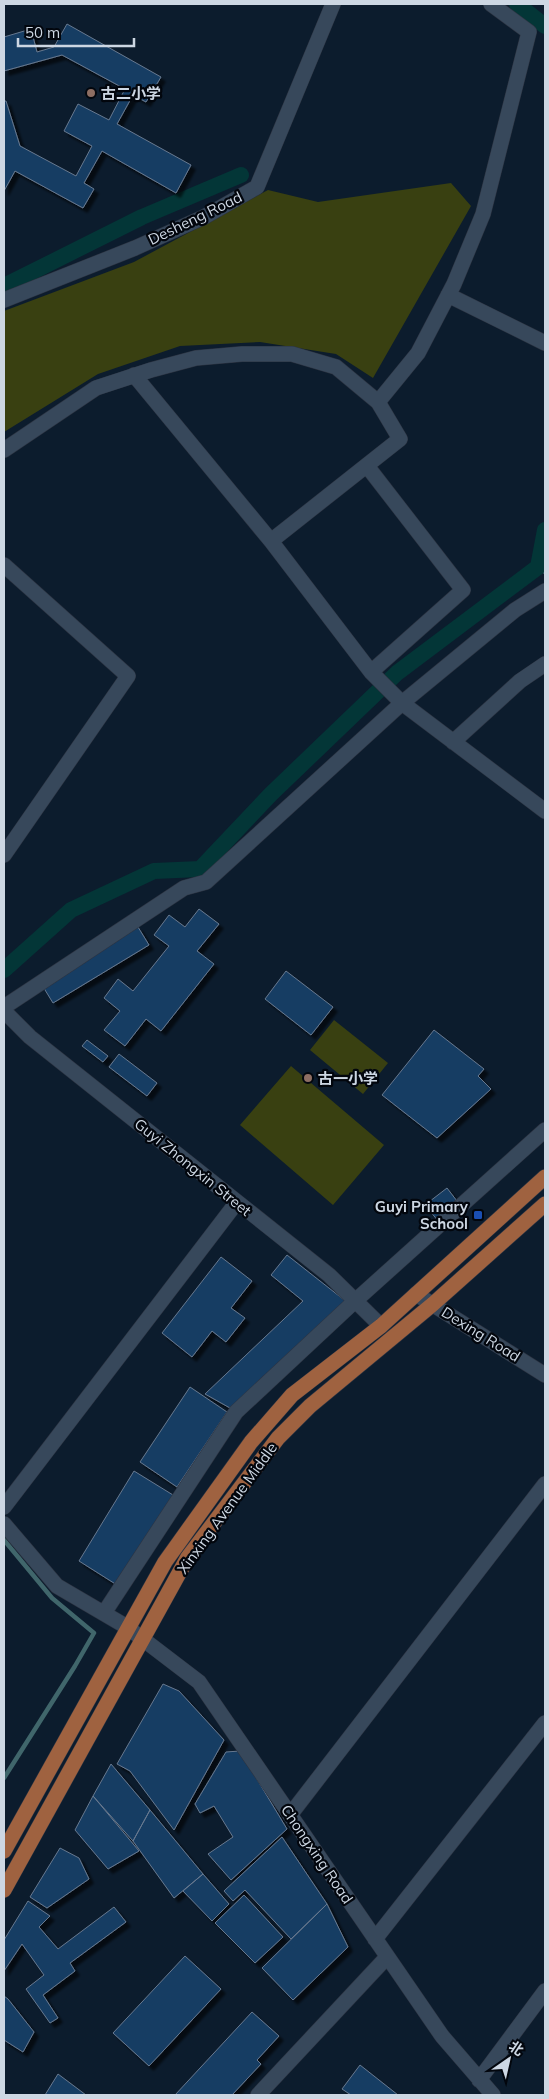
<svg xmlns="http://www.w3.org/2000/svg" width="549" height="2099" viewBox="0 0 549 2099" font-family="Mulish,'Noto Sans SC',sans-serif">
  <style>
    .green { fill: #394011 }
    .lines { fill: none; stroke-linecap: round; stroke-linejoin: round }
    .stream { stroke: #40666b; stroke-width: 4.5 }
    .canal { stroke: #033637; stroke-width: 16 }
    .building { fill: #163c64; stroke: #67798f; filter: url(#shadow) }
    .minor-casing { stroke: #2d3442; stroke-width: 16 }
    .major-casing { stroke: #2d3442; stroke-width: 16 }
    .minor { stroke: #37485b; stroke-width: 15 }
    .major { stroke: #9f6240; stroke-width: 15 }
    .education-dot { fill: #8d6e63; stroke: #02060d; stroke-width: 2 }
    .transit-dot { fill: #1a4fb4; stroke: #02060d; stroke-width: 2 }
    .labels { text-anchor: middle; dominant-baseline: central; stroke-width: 4.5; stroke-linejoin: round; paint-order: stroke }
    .poi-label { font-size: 15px; font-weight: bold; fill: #cdd7e3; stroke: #02060d; text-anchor: start }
    .street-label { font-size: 15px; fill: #cdd7e3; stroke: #02060d }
  </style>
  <defs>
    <filter id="shadow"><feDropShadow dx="4.5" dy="4.5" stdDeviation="1" flood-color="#0009"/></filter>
  </defs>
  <rect width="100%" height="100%" fill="#0c1c2d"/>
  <path class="green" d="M 451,183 L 471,206 L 373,378 L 336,354 L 260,342 L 180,346 L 98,374 L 4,432 L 4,311 L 134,262 L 268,190 L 318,202 Z
    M 334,1020 L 388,1063 L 363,1094 L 310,1050 Z
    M 291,1066 L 384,1145 L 333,1205 L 240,1125 Z"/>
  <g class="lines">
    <path class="stream" d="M 538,567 L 545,572
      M 4,1540 L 52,1598 L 94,1633 L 75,1666 L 4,1778"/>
    <path class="canal" d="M 517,4 L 545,26
      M 4,286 L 142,217 L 241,175
      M 4,970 L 71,910 L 154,871 L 200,869 L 271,794 L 397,673 L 538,567 L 545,530"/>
  </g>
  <path class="building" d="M 67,24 L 161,77 L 146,102 L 133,95 L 117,124 L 191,165 L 176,193 L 102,151 L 84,183 L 94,189 L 83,208 L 15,171 L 4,191 L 4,101 L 6,101 L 20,146 L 76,176 L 92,146 L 64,131 L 78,104 L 109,120 L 125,89 L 62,55 L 4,71 L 4,37 L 31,29 L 37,52 L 54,47 Z
    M 199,909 L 219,924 L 197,951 L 214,964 L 161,1031 L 146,1019 L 125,1046 L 104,1030 L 120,1011 L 104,998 L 118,979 L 133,991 L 169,946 L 154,935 L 169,915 L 185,927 Z
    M 138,927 L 149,945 L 53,1003 L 42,985 Z
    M 286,971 L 333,1007 L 311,1035 L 265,999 Z
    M 434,1030 L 484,1069 L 478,1076 L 491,1089 L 437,1138 L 382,1095 Z
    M 87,1040 L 108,1056 L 103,1062 L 82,1046 Z
    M 119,1054 L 157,1083 L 147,1096 L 109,1067 Z
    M 447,1188 L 460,1205 L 439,1222 L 425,1205 Z
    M 287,1255 L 348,1303 L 230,1408 L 205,1394 L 303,1301 L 271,1275 Z
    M 221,1257 L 252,1281 L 231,1308 L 245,1318 L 226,1342 L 212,1331 L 192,1357 L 162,1333 Z
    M 190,1387 L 227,1412 L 177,1487 L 140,1462 Z
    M 134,1471 L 173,1495 L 117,1585 L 79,1561 Z
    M 163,1684 L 179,1691 L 224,1740 L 174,1830 L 130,1771 L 117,1764 Z
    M 240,1751 L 287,1829 L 231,1880 L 208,1854 L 233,1837 L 214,1806 L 200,1813 L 195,1804 L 226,1752 Z
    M 111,1764 L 150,1810 L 133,1841 L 93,1796 Z
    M 93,1796 L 139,1851 L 108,1869 L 75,1830 Z
    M 150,1810 L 203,1874 L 174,1898 L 133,1841 Z
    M 282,1837 L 327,1904 L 291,1939 L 245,1890 L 233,1901 L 224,1891 Z
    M 60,1848 L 79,1858 L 89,1879 L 47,1908 L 30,1897 Z
    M 203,1874 L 229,1904 L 212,1921 L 183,1891 Z
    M 244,1895 L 283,1937 L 255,1963 L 215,1923 Z
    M 28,1901 L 50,1916 L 39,1927 L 58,1949 L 114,1907 L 126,1922 L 70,1963 L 75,1971 L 43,1995 L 58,2018 L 50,2023 L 26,1989 L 44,1975 L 22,1944 L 4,1971 L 4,1940 Z
    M 327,1904 L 348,1947 L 293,2000 L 262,1968 Z
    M 185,1956 L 221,1989 L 149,2066 L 113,2033 Z
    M 4,1996 L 8,1999 L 34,2032 L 23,2052 L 4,2040 Z
    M 252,2012 L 279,2036 L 257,2060 L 261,2064 L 232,2095 L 175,2095 Z
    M 360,2065 L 398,2095 L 351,2095 L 342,2089 Z
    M 58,2074 L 86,2095 L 45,2095 Z"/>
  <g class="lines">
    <defs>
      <path id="minor" d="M 448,295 L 545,343
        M 4,300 L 135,248 L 204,217 L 257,187 L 333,4
        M 134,375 L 271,541 L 371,672 L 402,703 L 545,811
        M 4,450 L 96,388 L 151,370 L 196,358 L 242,354 L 292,354 L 336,367 L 378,402 L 418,353 L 454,284 L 483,214 L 529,32 L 491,4
        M 367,466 L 463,590 L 371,672
        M 271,541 L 400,439 L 378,402
        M 4,565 L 128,676 L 4,855
        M 453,742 L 520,681 L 545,664
        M 4,1007 L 184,888 L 206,882 L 402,703 L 515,610 L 545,591
        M 4,1011 L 30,1037 L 329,1275 L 381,1326
        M 416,1294 L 545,1375
        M 4,1507 L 237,1202
        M 4,1524 L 57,1586 L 127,1627 L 199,1682 L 442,2036 L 493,2095
        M 104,1613 L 236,1412 L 355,1301 L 545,1130
        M 290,1815 L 545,1484
        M 375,1939 L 545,1723
        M 479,2080 L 545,1991
        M 258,2095 L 387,1957"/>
      <path id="major" d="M 4,1851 L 165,1562 L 251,1442 L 292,1395 L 381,1326 L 545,1177
        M 4,1890 L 188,1557 L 278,1438 L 310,1406 L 433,1304 L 545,1204"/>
    </defs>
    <use href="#minor" class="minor-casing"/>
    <use href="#major" class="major-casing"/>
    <use href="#minor" class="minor"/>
    <use href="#major" class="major"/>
  </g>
  <g class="education-dot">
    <circle cx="91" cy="93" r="5"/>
    <circle cx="308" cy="1078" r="5"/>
  </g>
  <rect class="transit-dot" x="473" y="1210" width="10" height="10" rx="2.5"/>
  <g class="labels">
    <g class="poi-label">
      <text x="101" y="93">古二小学</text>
      <text x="318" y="1078">古一小学</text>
      <text x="468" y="1206" text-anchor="end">Guyi Primary<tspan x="468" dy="17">School</tspan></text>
    </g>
    <g class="street-label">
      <text transform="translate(195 218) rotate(-26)">Desheng Road</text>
      <text transform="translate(193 1167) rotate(39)">Guyi Zhongxin Street</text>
      <text transform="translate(481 1334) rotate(32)">Dexing Road</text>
      <text transform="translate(227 1508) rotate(-54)">Xinxing Avenue Middle</text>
      <text transform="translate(317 1854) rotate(56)">Chongxing Road</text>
    </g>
  </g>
  <rect width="549" height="2099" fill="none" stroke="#cdd7e3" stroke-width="10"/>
  <g transform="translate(509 2059) rotate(34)" stroke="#02060d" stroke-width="4" paint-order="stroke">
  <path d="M0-4L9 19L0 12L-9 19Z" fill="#cdd7e3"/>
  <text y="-8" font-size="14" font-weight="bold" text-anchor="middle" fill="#cdd7e3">北</text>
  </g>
  <path d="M18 38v8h116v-8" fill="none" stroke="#cdd7e3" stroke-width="2.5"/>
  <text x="25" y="38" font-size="15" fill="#cdd7e3" stroke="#02060d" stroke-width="4" paint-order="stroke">50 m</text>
</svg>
